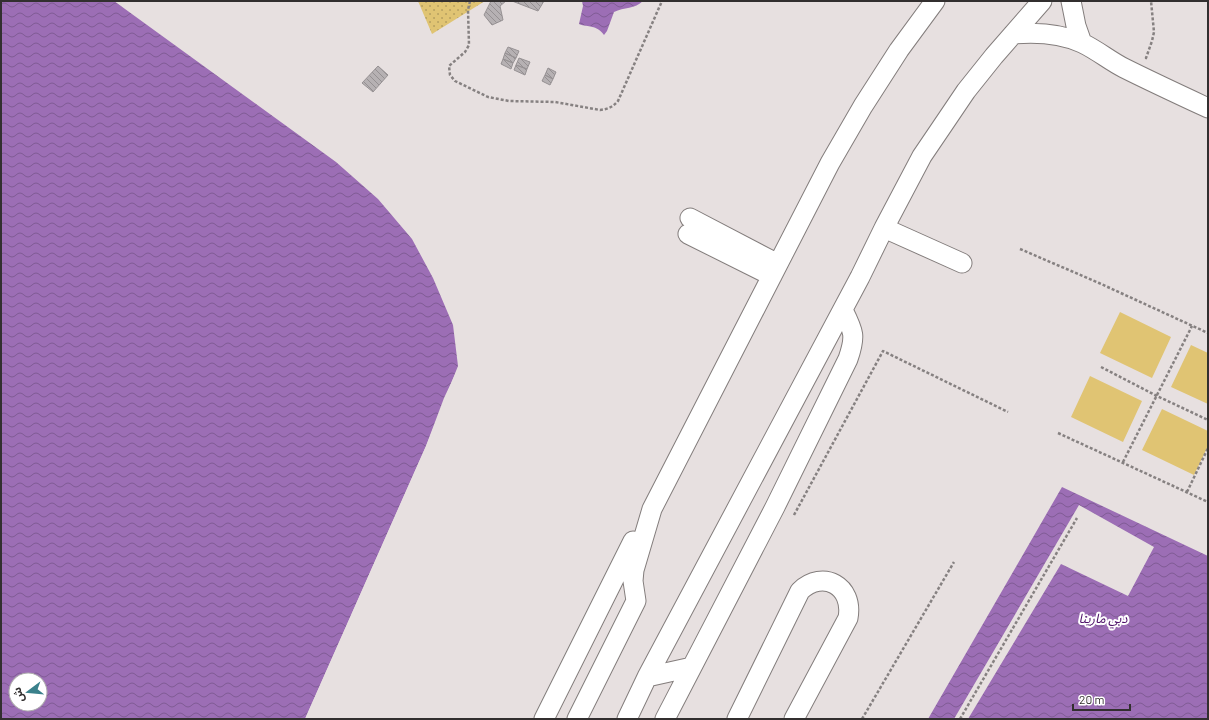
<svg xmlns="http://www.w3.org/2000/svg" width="1209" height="720" viewBox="0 0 1209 720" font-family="Barlow,'Noto Sans Arabic',sans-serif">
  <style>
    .grass { fill: #e0c473 }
    .garden { fill: url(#garden-dots) }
    .water { fill: url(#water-waves); fill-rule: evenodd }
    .pier { fill: #e7e0e0 }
    .building { fill: url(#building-back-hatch); stroke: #979294 }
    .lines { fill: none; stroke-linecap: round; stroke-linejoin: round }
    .minor-casing { stroke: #837d7c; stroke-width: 21 }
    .path { stroke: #868181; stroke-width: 2.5; stroke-dasharray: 3 2; stroke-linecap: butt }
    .minor { stroke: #fff; stroke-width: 19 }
    .labels { text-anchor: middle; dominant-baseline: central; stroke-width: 4; stroke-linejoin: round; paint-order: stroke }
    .water-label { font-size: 13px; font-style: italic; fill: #4f126a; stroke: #fff }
  </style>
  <defs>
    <pattern id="garden-dots" width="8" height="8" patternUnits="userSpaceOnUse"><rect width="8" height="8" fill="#e0c473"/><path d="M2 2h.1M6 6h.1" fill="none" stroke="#b6a05f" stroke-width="1.8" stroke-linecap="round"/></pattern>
    <pattern id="water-waves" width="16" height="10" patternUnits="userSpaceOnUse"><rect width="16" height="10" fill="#9c6eb5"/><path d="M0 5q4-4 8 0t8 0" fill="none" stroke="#805b94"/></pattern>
    <pattern id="building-back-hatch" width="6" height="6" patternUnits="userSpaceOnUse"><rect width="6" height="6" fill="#b6b1b3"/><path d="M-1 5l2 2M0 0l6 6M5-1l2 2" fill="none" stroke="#959092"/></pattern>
  </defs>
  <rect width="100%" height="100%" fill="#e7e0e0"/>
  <path class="grass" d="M 1120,312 L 1171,337 L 1152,378 L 1100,353 Z
    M 1191,345 L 1208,353 L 1208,404 L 1171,387 Z
    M 1090,376 L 1142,401 L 1123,442 L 1071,417 Z
    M 1162,409 L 1208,431 L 1208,446 L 1194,475 L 1142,450 Z"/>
  <path class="garden" d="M 418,1 L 485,1 L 432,34 Z"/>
  <path class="water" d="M 1,1 L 114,1 L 336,162 L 378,199 L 412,239 L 433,278 L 453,325 L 458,366 L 426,446 L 305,719 L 1,719 ZM 16,680 L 40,680 L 40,704 L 16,704 Z
    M 582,1 L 643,1 C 635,9 624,7 614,12 L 607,31 L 604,35 C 596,24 589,28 579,24 L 583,6 Z
    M 1062,487 L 1208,556 L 1208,719 L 928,719 Z"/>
  <path class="pier" d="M 460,364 L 460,367 L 428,447 L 317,700 L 308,719 L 305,719 L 426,446 L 444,398 Z
    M 1079,505 L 1154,547 L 1128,596 L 1061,564 L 968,719 L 954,719 Z"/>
  <path class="building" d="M 491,1 L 506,1 L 500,6 L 503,20 L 492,25 L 484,15 Z
    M 512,1 L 544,1 L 538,11 Z
    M 508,47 L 519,51 L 516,58 L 505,53 Z
    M 505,53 L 516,58 L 513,63 L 503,59 Z
    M 519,58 L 530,62 L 527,69 L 516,65 Z
    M 503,59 L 513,63 L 511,69 L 501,64 Z
    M 516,65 L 527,69 L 525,75 L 514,70 Z
    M 378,66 L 388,75 L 373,92 L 362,83 Z
    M 548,68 L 556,72 L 553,79 L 545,75 Z
    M 545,75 L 553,79 L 550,85 L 542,81 Z"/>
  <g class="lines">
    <defs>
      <path id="minor" d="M 1071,1 L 1076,26 L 1082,43
        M 1013,34 C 1036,32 1060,33 1082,43 C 1097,50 1110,61 1124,68 C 1152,82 1180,95 1208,108
        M 690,218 L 778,264
        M 884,228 L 962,263
        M 688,234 L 772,276
        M 647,677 L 692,667
        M 544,719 L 633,541
        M 577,719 L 636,601 L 633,581 L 634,570 L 652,509 L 830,163 L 863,106 L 899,50 L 935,1
        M 627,719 L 647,677 L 860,277 L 884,228 L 922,156 L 941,128 L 966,91 L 994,56 L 1042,1
        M 665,719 L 775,507 L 848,359 C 856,336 854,332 843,310
        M 737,719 L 800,591 C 823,569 854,586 848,618 L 794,719"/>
    </defs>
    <use href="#minor" class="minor-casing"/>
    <path class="path" d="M 470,1 L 468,10 L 469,45 L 465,52 L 449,66 L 450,75 L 455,81 L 488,97 L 509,101 L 555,102 L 600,110 C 608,109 613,107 618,101 L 662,1
      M 1147,58 L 1146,58 L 1152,41 L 1154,32 L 1151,1
      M 1020,249 L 1099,283 L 1208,333
      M 1101,367 L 1157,396 L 1208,420
      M 1058,433 L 1208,502
      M 1123,462 L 1192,326
      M 1187,492 L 1208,448
      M 794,515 L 883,351 L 1008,412
      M 862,719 L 954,562
      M 960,719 L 1077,518"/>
    <use href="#minor" class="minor"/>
  </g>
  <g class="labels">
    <g class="water-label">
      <text x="1103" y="618">دبي مارينا</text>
    </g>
  </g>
  <rect width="1209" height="720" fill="none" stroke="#322f2f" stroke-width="4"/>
  <g transform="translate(28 692) rotate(254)"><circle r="19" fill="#ffffff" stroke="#adacac"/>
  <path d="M0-3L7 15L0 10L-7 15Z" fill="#3a818b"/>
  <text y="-6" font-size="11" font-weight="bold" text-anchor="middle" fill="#322f2f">ش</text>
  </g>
  <path d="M1073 704v6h57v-6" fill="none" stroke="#322f2f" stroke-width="2"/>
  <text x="1079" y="704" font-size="12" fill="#322f2f" stroke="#ffffff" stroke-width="3" paint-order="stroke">20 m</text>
</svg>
